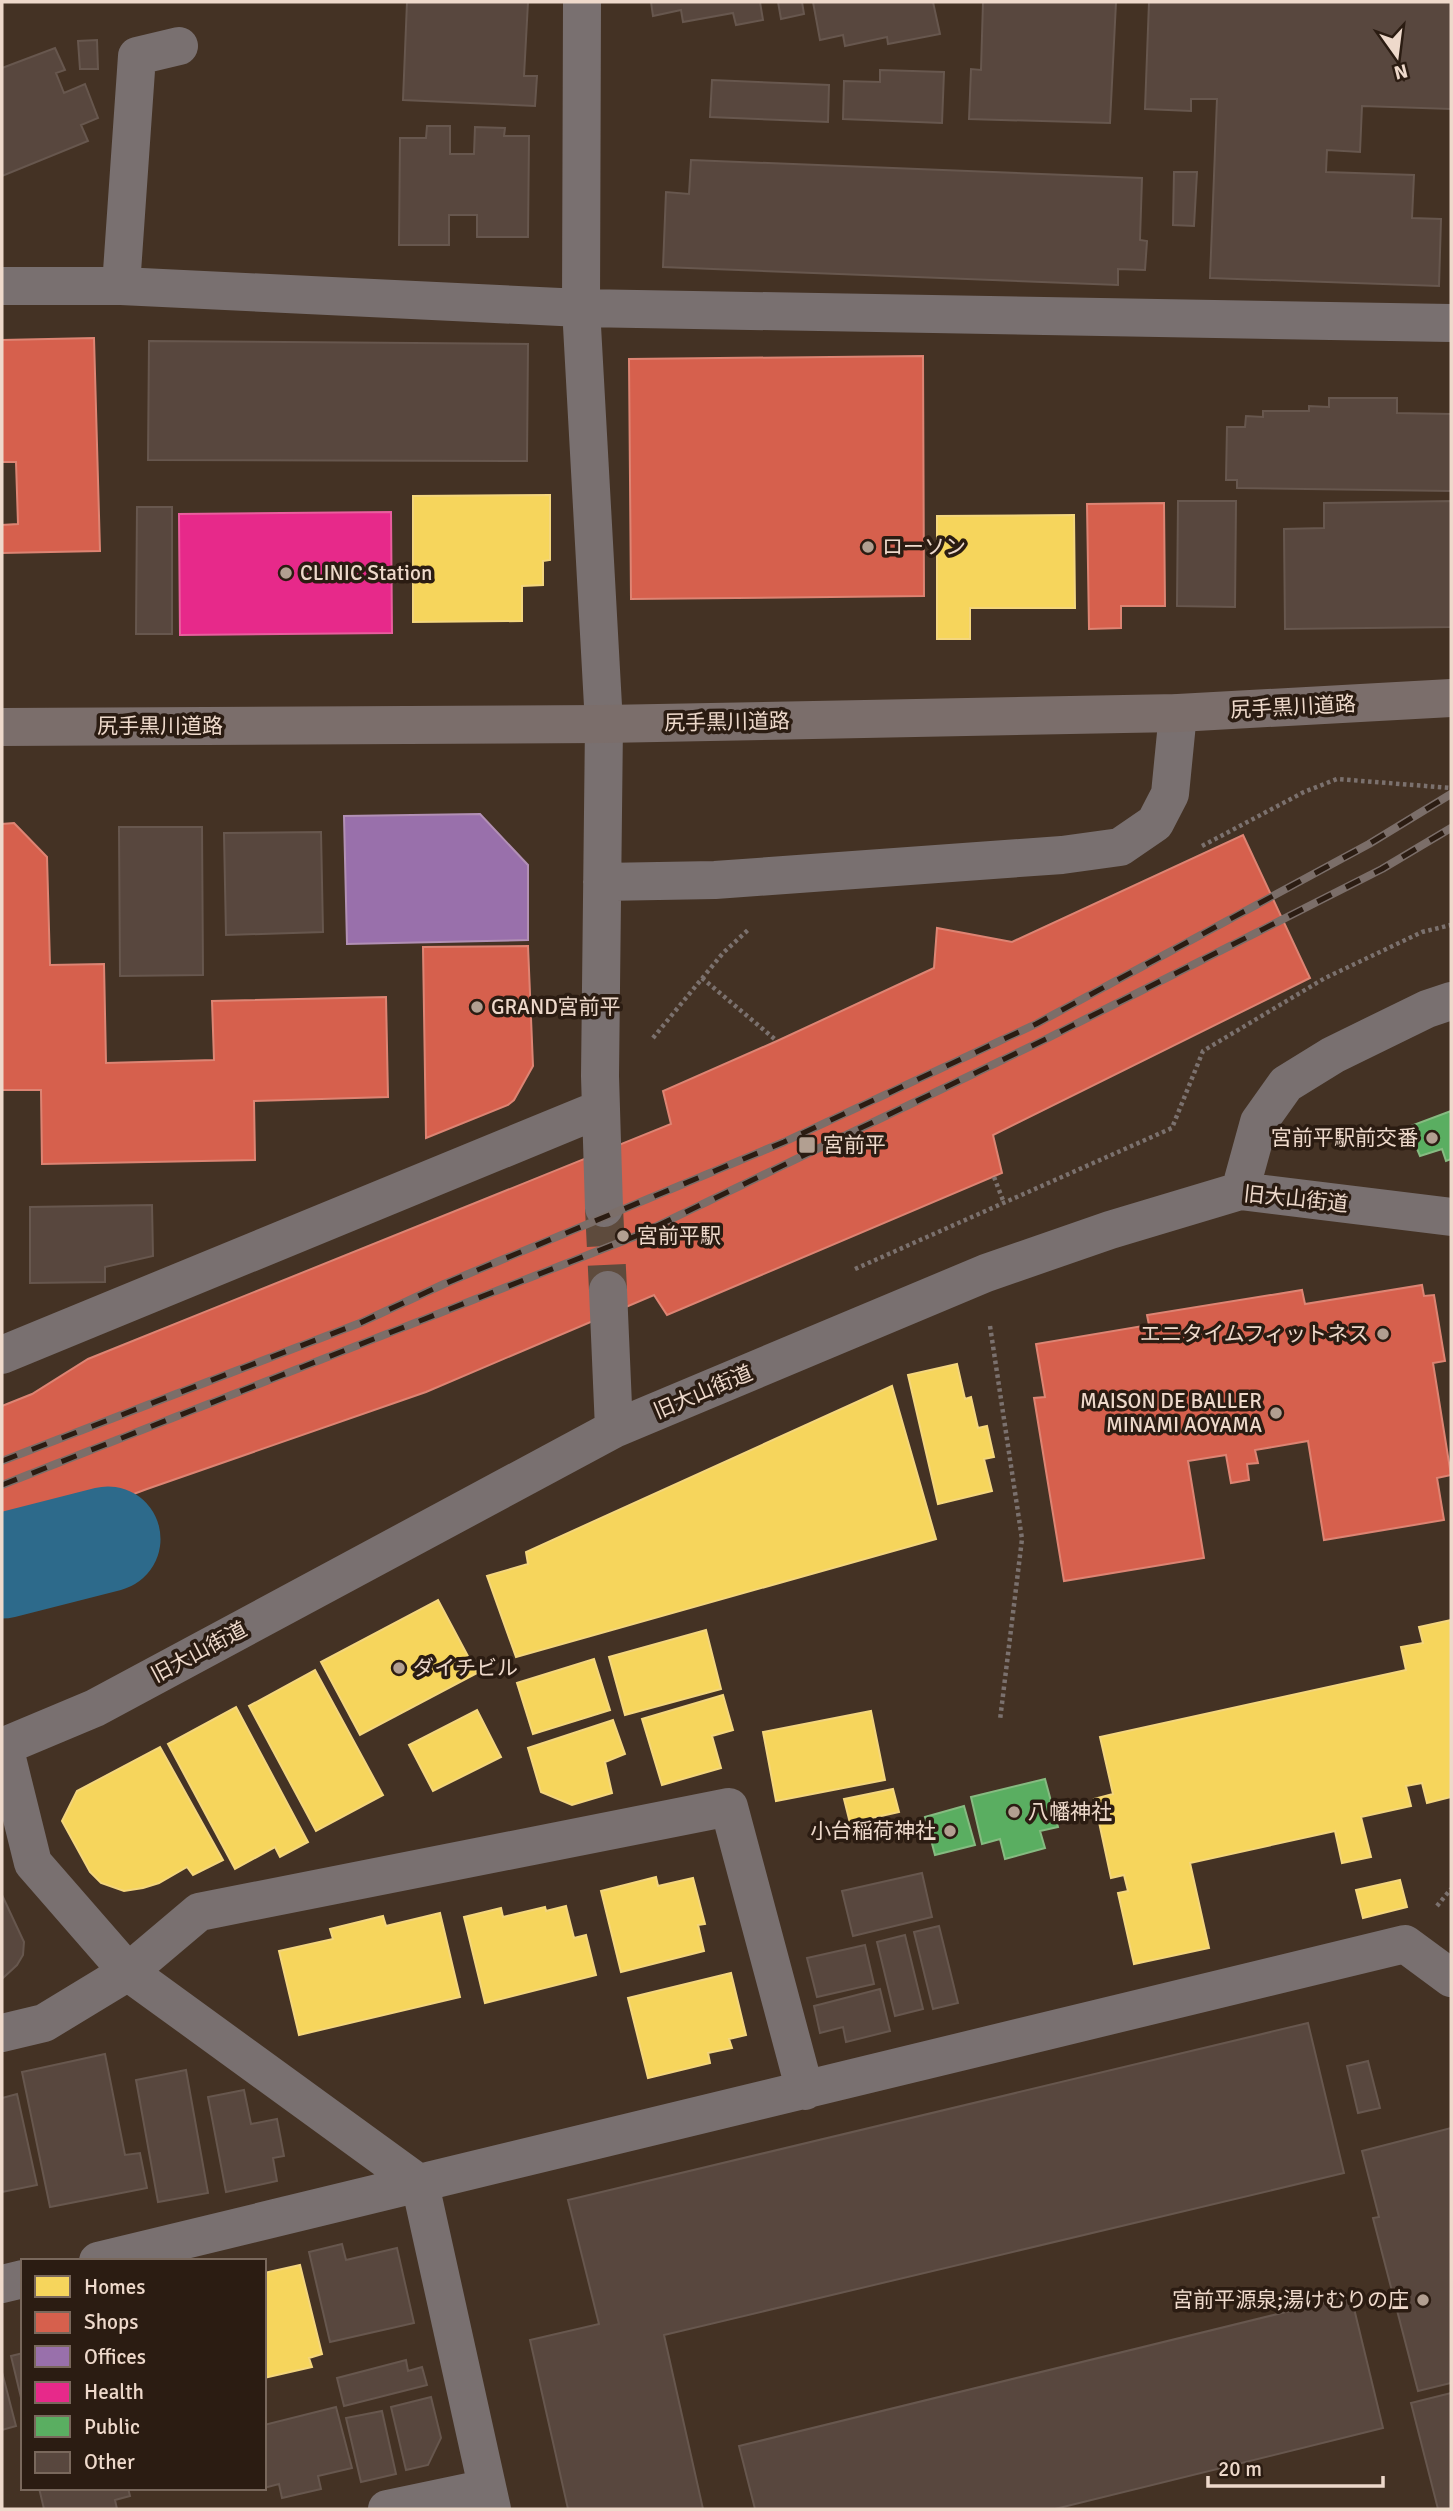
<svg xmlns="http://www.w3.org/2000/svg" width="1453" height="2511" viewBox="0 0 1453 2511" font-family="Signika,'Noto Sans JP',sans-serif">
  <style>
    .homes { fill: #f6d55c; stroke: #f4d67d; stroke-width: 2 }
    .shops { fill: #d6604d; stroke: #dd8473; stroke-width: 2 }
    .offices { fill: #9970ab; stroke: #b290b5; stroke-width: 2 }
    .health { fill: #e7298a; stroke: #e95e9e; stroke-width: 2 }
    .public { fill: #5aae61; stroke: #86bb81; stroke-width: 2 }
    .lines { fill: none; stroke-linecap: round; stroke-linejoin: round }
    .river { stroke: #2d6a8b; stroke-width: 105 }
    .building { fill: #58473e; stroke: #67574e; stroke-width: 2 }
    .minor-tunnel { stroke: #5e4b3d; stroke-width: 38; stroke-dasharray: 38 19; stroke-linecap: butt }
    .path { stroke: #7b716e; stroke-width: 4.5; stroke-dasharray: 3.5 3.5; stroke-linecap: butt }
    .minor { stroke: #797070; stroke-width: 38 }
    .major { stroke: #7b6e6b; stroke-width: 38 }
    .rail-casing { stroke: #7b6e69; stroke-width: 8 }
    .rail { stroke: #2b1c12; stroke-width: 5; stroke-dasharray: 16; stroke-linecap: butt }
    .poi-dot { fill: #b29f91; stroke: #2b1c12; stroke-width: 2.5 }
    .labels { text-anchor: middle; dominant-baseline: central; stroke-width: 7; stroke-linejoin: round; paint-order: stroke }
    .poi-label { font-size: 21px; fill: #eed9cb; stroke: #2b1c12; text-anchor: start }
    .street-label { font-size: 21px; fill: #eed9cb; stroke: #2b1c12 }
  </style>
  <rect width="100%" height="100%" fill="#443224"/>
  <path class="homes" d="M 550,495 L 550,560 L 543,561 L 543,585 L 522,586 L 522,621 L 413,622 L 413,496 Z
    M 1074,515 L 1075,608 L 970,608 L 970,639 L 937,639 L 937,516 Z
    M 957,1364 L 965,1399 L 971,1397 L 978,1428 L 987,1426 L 994,1457 L 984,1459 L 992,1491 L 938,1504 L 908,1375 Z
    M 892,1386 L 936,1539 L 516,1657 L 487,1576 L 528,1564 L 526,1552 Z
    M 438,1600 L 477,1673 L 360,1735 L 321,1662 Z
    M 1451,1620 L 1451,1797 L 1427,1803 L 1422,1783 L 1406,1786 L 1411,1806 L 1361,1817 L 1371,1857 L 1342,1863 L 1335,1831 L 1190,1863 L 1209,1948 L 1134,1964 L 1118,1893 L 1128,1891 L 1124,1875 L 1111,1878 L 1094,1799 L 1113,1794 L 1100,1737 L 1406,1670 L 1401,1647 L 1423,1643 L 1419,1627 Z
    M 706,1630 L 721,1689 L 625,1715 L 609,1657 Z
    M 594,1659 L 610,1710 L 533,1734 L 517,1683 Z
    M 315,1670 L 383,1795 L 316,1831 L 249,1706 Z
    M 723,1695 L 733,1730 L 712,1736 L 721,1768 L 662,1785 L 642,1719 Z
    M 236,1707 L 308,1842 L 280,1857 L 275,1847 L 235,1869 L 168,1744 Z
    M 477,1710 L 501,1757 L 433,1791 L 409,1745 Z
    M 871,1711 L 885,1780 L 776,1801 L 763,1732 Z
    M 613,1720 L 625,1754 L 605,1762 L 612,1793 L 572,1805 L 541,1792 L 528,1748 Z
    M 160,1747 L 223,1860 L 193,1875 L 187,1867 L 159,1883 L 143,1888 L 124,1891 L 101,1883 L 90,1872 L 62,1821 L 77,1791 Z
    M 893,1789 L 899,1812 L 850,1823 L 844,1799 Z
    M 656,1877 L 658,1886 L 693,1878 L 705,1924 L 698,1925 L 704,1951 L 621,1972 L 601,1891 Z
    M 1400,1880 L 1407,1907 L 1363,1918 L 1356,1890 Z
    M 566,1906 L 574,1938 L 586,1935 L 596,1975 L 485,2003 L 464,1917 L 501,1908 L 503,1917 L 545,1907 L 546,1911 Z
    M 440,1913 L 460,1997 L 299,2035 L 279,1951 L 333,1939 L 330,1929 L 383,1916 L 386,1926 Z
    M 731,1973 L 746,2035 L 729,2039 L 732,2048 L 708,2053 L 710,2063 L 648,2078 L 628,1998 Z
    M 300,2265 L 322,2354 L 309,2358 L 312,2367 L 264,2378 L 264,2273 Z"/>
  <path class="shops" d="M 94,338 L 100,551 L 2,553 L 2,525 L 18,524 L 16,462 L 2,462 L 2,340 Z
    M 923,356 L 924,596 L 631,599 L 629,359 Z
    M 1164,503 L 1165,606 L 1121,606 L 1121,628 L 1089,629 L 1087,504 Z
    M 14,823 L 47,857 L 50,965 L 104,964 L 106,1063 L 214,1060 L 212,1001 L 386,997 L 388,1097 L 254,1101 L 255,1160 L 42,1164 L 41,1090 L 2,1090 L 2,824 Z
    M 1243,835 L 1310,978 L 993,1135 L 1002,1173 L 667,1315 L 654,1295 L 426,1392 L 147,1489 L 2,1543 L 2,1406 L 32,1394 L 88,1359 L 671,1124 L 663,1091 L 777,1041 L 934,968 L 937,928 L 1012,942 Z
    M 528,946 L 533,1066 L 514,1100 L 508,1105 L 426,1138 L 423,947 Z
    M 1422,1285 L 1424,1296 L 1434,1295 L 1445,1361 L 1433,1363 L 1451,1475 L 1437,1478 L 1444,1520 L 1324,1540 L 1308,1441 L 1255,1450 L 1258,1463 L 1247,1464 L 1249,1480 L 1231,1483 L 1226,1455 L 1188,1461 L 1204,1558 L 1064,1581 L 1034,1398 L 1045,1397 L 1036,1344 L 1149,1325 L 1147,1315 L 1302,1290 L 1305,1304 Z"/>
  <path class="offices" d="M 480,814 L 528,865 L 528,940 L 347,944 L 344,816 Z"/>
  <path class="health" d="M 391,512 L 392,633 L 180,635 L 179,514 Z"/>
  <path class="public" d="M 1451,1111 L 1451,1159 L 1446,1161 L 1442,1149 L 1420,1156 L 1408,1127 Z
    M 1045,1779 L 1058,1827 L 1040,1831 L 1045,1848 L 1005,1859 L 1000,1839 L 982,1844 L 971,1797 Z
    M 964,1806 L 975,1845 L 935,1855 L 925,1817 Z"/>
  <g class="lines">
    <path class="river" d="M 2,1566 L 108,1539"/>
  </g>
  <path class="building" d="M 407,2 L 528,2 L 524,76 L 537,76 L 535,106 L 403,100 Z
    M 651,2 L 760,2 L 763,20 L 736,25 L 733,13 L 683,22 L 681,10 L 653,16 Z
    M 778,2 L 802,2 L 804,14 L 781,19 Z
    M 813,2 L 933,2 L 940,34 L 888,44 L 887,37 L 845,46 L 843,35 L 820,40 Z
    M 983,2 L 1116,2 L 1110,123 L 969,119 L 971,69 L 981,70 Z
    M 1149,2 L 1451,2 L 1451,109 L 1362,106 L 1360,152 L 1327,150 L 1326,172 L 1414,175 L 1412,218 L 1441,219 L 1439,286 L 1210,278 L 1217,99 L 1191,99 L 1191,111 L 1145,109 Z
    M 97,40 L 98,69 L 80,69 L 78,41 Z
    M 55,48 L 65,70 L 56,73 L 64,93 L 85,84 L 98,118 L 81,125 L 88,141 L 2,176 L 2,68 Z
    M 880,70 L 944,72 L 942,123 L 843,119 L 844,81 L 880,82 Z
    M 712,80 L 829,85 L 828,122 L 710,117 Z
    M 427,126 L 450,126 L 450,154 L 474,154 L 475,127 L 505,128 L 504,136 L 529,136 L 528,237 L 477,237 L 477,215 L 449,215 L 449,245 L 399,245 L 400,138 L 426,138 Z
    M 691,160 L 1142,178 L 1140,240 L 1147,241 L 1145,270 L 1118,269 L 1118,285 L 663,267 L 666,192 L 689,194 Z
    M 1174,172 L 1197,172 L 1194,226 L 1173,225 Z
    M 149,341 L 528,344 L 527,461 L 148,460 Z
    M 1329,398 L 1397,398 L 1397,413 L 1451,414 L 1451,491 L 1237,488 L 1237,480 L 1226,480 L 1227,427 L 1245,427 L 1246,416 L 1263,417 L 1263,411 L 1309,411 L 1309,406 L 1329,407 Z
    M 1178,501 L 1236,501 L 1235,607 L 1177,606 Z
    M 1451,501 L 1451,627 L 1285,629 L 1284,529 L 1324,528 L 1324,503 Z
    M 137,507 L 172,507 L 172,634 L 136,634 Z
    M 119,827 L 202,827 L 203,975 L 120,976 Z
    M 321,832 L 323,932 L 226,935 L 224,833 Z
    M 152,1205 L 153,1256 L 105,1267 L 105,1282 L 30,1283 L 30,1207 Z
    M 922,1873 L 932,1917 L 853,1936 L 842,1891 Z
    M 2,1895 L 24,1942 L 23,1955 L 17,1965 L 2,1979 Z
    M 939,1926 L 958,2003 L 933,2009 L 914,1932 Z
    M 905,1935 L 923,2009 L 895,2016 L 877,1942 Z
    M 865,1945 L 874,1984 L 817,1997 L 807,1958 Z
    M 880,1989 L 890,2031 L 846,2042 L 843,2027 L 820,2033 L 814,2006 Z
    M 1308,2023 L 1344,2173 L 664,2335 L 703,2509 L 568,2509 L 530,2340 L 599,2324 L 568,2200 Z
    M 105,2054 L 125,2155 L 140,2153 L 147,2188 L 50,2207 L 22,2072 Z
    M 1368,2061 L 1380,2108 L 1358,2113 L 1347,2066 Z
    M 186,2070 L 208,2193 L 158,2202 L 136,2080 Z
    M 244,2090 L 251,2124 L 277,2119 L 284,2156 L 273,2158 L 277,2181 L 226,2192 L 208,2097 Z
    M 17,2094 L 37,2185 L 2,2192 L 2,2098 Z
    M 1451,2128 L 1451,2383 L 1418,2391 L 1373,2218 L 1379,2217 L 1362,2151 Z
    M 342,2244 L 346,2260 L 397,2248 L 414,2323 L 330,2342 L 309,2252 Z
    M 1351,2296 L 1383,2428 L 1055,2509 L 755,2509 L 739,2446 Z
    M 23,2353 L 23,2406 L 11,2356 Z
    M 406,2360 L 408,2371 L 422,2367 L 427,2385 L 344,2406 L 337,2378 Z
    M 2,2372 L 16,2426 L 2,2430 Z
    M 1451,2393 L 1451,2509 L 1438,2509 L 1411,2403 Z
    M 431,2397 L 441,2438 L 428,2465 L 406,2470 L 391,2407 Z
    M 336,2407 L 352,2468 L 318,2476 L 321,2489 L 282,2498 L 279,2484 L 264,2488 L 264,2425 Z
    M 382,2411 L 396,2474 L 361,2482 L 346,2418 Z
    M 39,2488 L 128,2488 L 130,2496 L 115,2500 L 117,2509 L 44,2509 Z"/>
  <g class="lines">
    <path class="minor-tunnel" d="M 604,1208 L 608,1290"/>
    <path class="path" d="M 1202,846 L 1304,792 L 1337,779 L 1451,788
      M 702,978 L 777,1041
      M 653,1038 L 723,953 L 749,929
      M 994,1177 L 1004,1203
      M 855,1269 L 1172,1128 L 1203,1051 L 1325,978 L 1422,932 L 1451,925
      M 990,1326 L 1022,1539 L 1000,1720
      M 1437,1906 L 1451,1889"/>
    <path class="minor" d="M 582,2 L 581,308 L 604,724 L 600,1076 L 604,1208
      M 2,286 L 121,286 L 581,308 L 1451,323
      M 121,286 L 137,56 L 179,46
      M 602,882 L 715,880 L 1062,855 L 1120,847 L 1155,823 L 1170,794 L 1178,713
      M 1240,1191 L 1259,1122 L 1286,1084 L 1333,1055 L 1427,1009 L 1451,1001
      M 608,1290 L 614,1429
      M 2,1355 L 600,1109
      M 4,1746 L 33,1863 L 128,1972 L 420,2184 L 492,2509
      M 2,1747 L 95,1708 L 614,1429 L 986,1273 L 1110,1230 L 1240,1191 L 1451,1217
      M 2,2033 L 44,2023 L 128,1972 L 199,1912 L 729,1807 L 805,2091
      M 98,2261 L 1405,1944 L 1451,1978
      M 2,2284 L 23,2279
      M 387,2509 L 487,2488"/>
    <path class="major" d="M 2,727 L 604,724 L 1178,713 L 1451,698"/>
    <defs>
      <path id="rail" d="M 2,1461 L 360,1323 L 444,1284 L 784,1142 L 1036,1024 L 1369,844 L 1451,794
        M 2,1485 L 636,1236 L 1046,1039 L 1382,869 L 1451,828"/>
    </defs>
    <use href="#rail" class="rail-casing"/>
    <use href="#rail" class="rail"/>
  </g>
  <g class="poi-dot">
    <circle cx="868" cy="547" r="7"/>
    <circle cx="286" cy="573" r="7"/>
    <circle cx="477" cy="1007" r="7"/>
    <circle cx="1432" cy="1138" r="7"/>
    <rect x="798" y="1136" width="18" height="18" rx="3.5"/>
    <circle cx="623" cy="1236" r="7"/>
    <circle cx="1383" cy="1334" r="7"/>
    <circle cx="1276" cy="1413" r="7"/>
    <circle cx="399" cy="1668" r="7"/>
    <circle cx="1014" cy="1812" r="7"/>
    <circle cx="950" cy="1831" r="7"/>
    <circle cx="1423" cy="2300" r="7"/>
  </g>
  <g class="labels">
    <g class="poi-label">
      <text x="882" y="547">ローソン</text>
      <text x="300" y="573">CLINIC Station</text>
      <text x="491" y="1007">GRAND宮前平</text>
      <text x="1418" y="1138" text-anchor="end">宮前平駅前交番</text>
      <text x="823" y="1145">宮前平</text>
      <text x="637" y="1236">宮前平駅</text>
      <text x="1369" y="1334" text-anchor="end">エニタイムフィットネス</text>
      <text x="1262" y="1401" text-anchor="end">MAISON DE BALLER<tspan x="1262" dy="24">MINAMI AOYAMA</tspan></text>
      <text x="413" y="1668">ダイチビル</text>
      <text x="1028" y="1812">八幡神社</text>
      <text x="936" y="1831" text-anchor="end">小台稲荷神社</text>
      <text x="1409" y="2300" text-anchor="end">宮前平源泉;湯けむりの庄</text>
    </g>
    <g class="street-label">
      <text transform="translate(1293 707) rotate(-3)">尻手黒川道路</text>
      <text transform="translate(727 722) rotate(-1)">尻手黒川道路</text>
      <text x="160" y="726">尻手黒川道路</text>
      <text transform="translate(1296 1199) rotate(6)">旧大山街道</text>
      <text transform="translate(703 1392) rotate(-23)">旧大山街道</text>
      <text transform="translate(199 1652) rotate(-28)">旧大山街道</text>
    </g>
  </g>
  <rect width="1453" height="2511" fill="none" stroke="#eed9cb" stroke-width="7"/>
  <rect x="21" y="2259" width="245" height="231" fill="#2b1c12" stroke="#79685c" stroke-width="2"/>
  <rect x="35" y="2276" width="35" height="21" fill="#f6d55c" stroke="#79685c" stroke-width="2"/>
  <text x="84" y="2294" font-size="21" fill="#eed9cb">Homes</text>
  <rect x="35" y="2312" width="35" height="21" fill="#d6604d" stroke="#79685c" stroke-width="2"/>
  <text x="84" y="2329" font-size="21" fill="#eed9cb">Shops</text>
  <rect x="35" y="2346" width="35" height="21" fill="#9970ab" stroke="#79685c" stroke-width="2"/>
  <text x="84" y="2364" font-size="21" fill="#eed9cb">Offices</text>
  <rect x="35" y="2382" width="35" height="21" fill="#e7298a" stroke="#79685c" stroke-width="2"/>
  <text x="84" y="2399" font-size="21" fill="#eed9cb">Health</text>
  <rect x="35" y="2416" width="35" height="21" fill="#5aae61" stroke="#79685c" stroke-width="2"/>
  <text x="84" y="2434" font-size="21" fill="#eed9cb">Public</text>
  <rect x="35" y="2452" width="35" height="21" fill="#58473e" stroke="#79685c" stroke-width="2"/>
  <text x="84" y="2469" font-size="21" fill="#eed9cb">Other</text>
  <g transform="translate(1397 56) rotate(166)" stroke="#2b1c12" stroke-width="5" paint-order="stroke">
  <path d="M0-5L12 26L0 18L-12 26Z" fill="#eed9cb"/>
  <text y="-10" font-size="19" font-weight="bold" text-anchor="middle" fill="#eed9cb">N</text>
  </g>
  <path d="M1208 2476v10h175v-10" fill="none" stroke="#eed9cb" stroke-width="3.5"/>
  <text x="1218" y="2476" font-size="21" fill="#eed9cb" stroke="#2b1c12" stroke-width="5" paint-order="stroke">20 m</text>
</svg>
